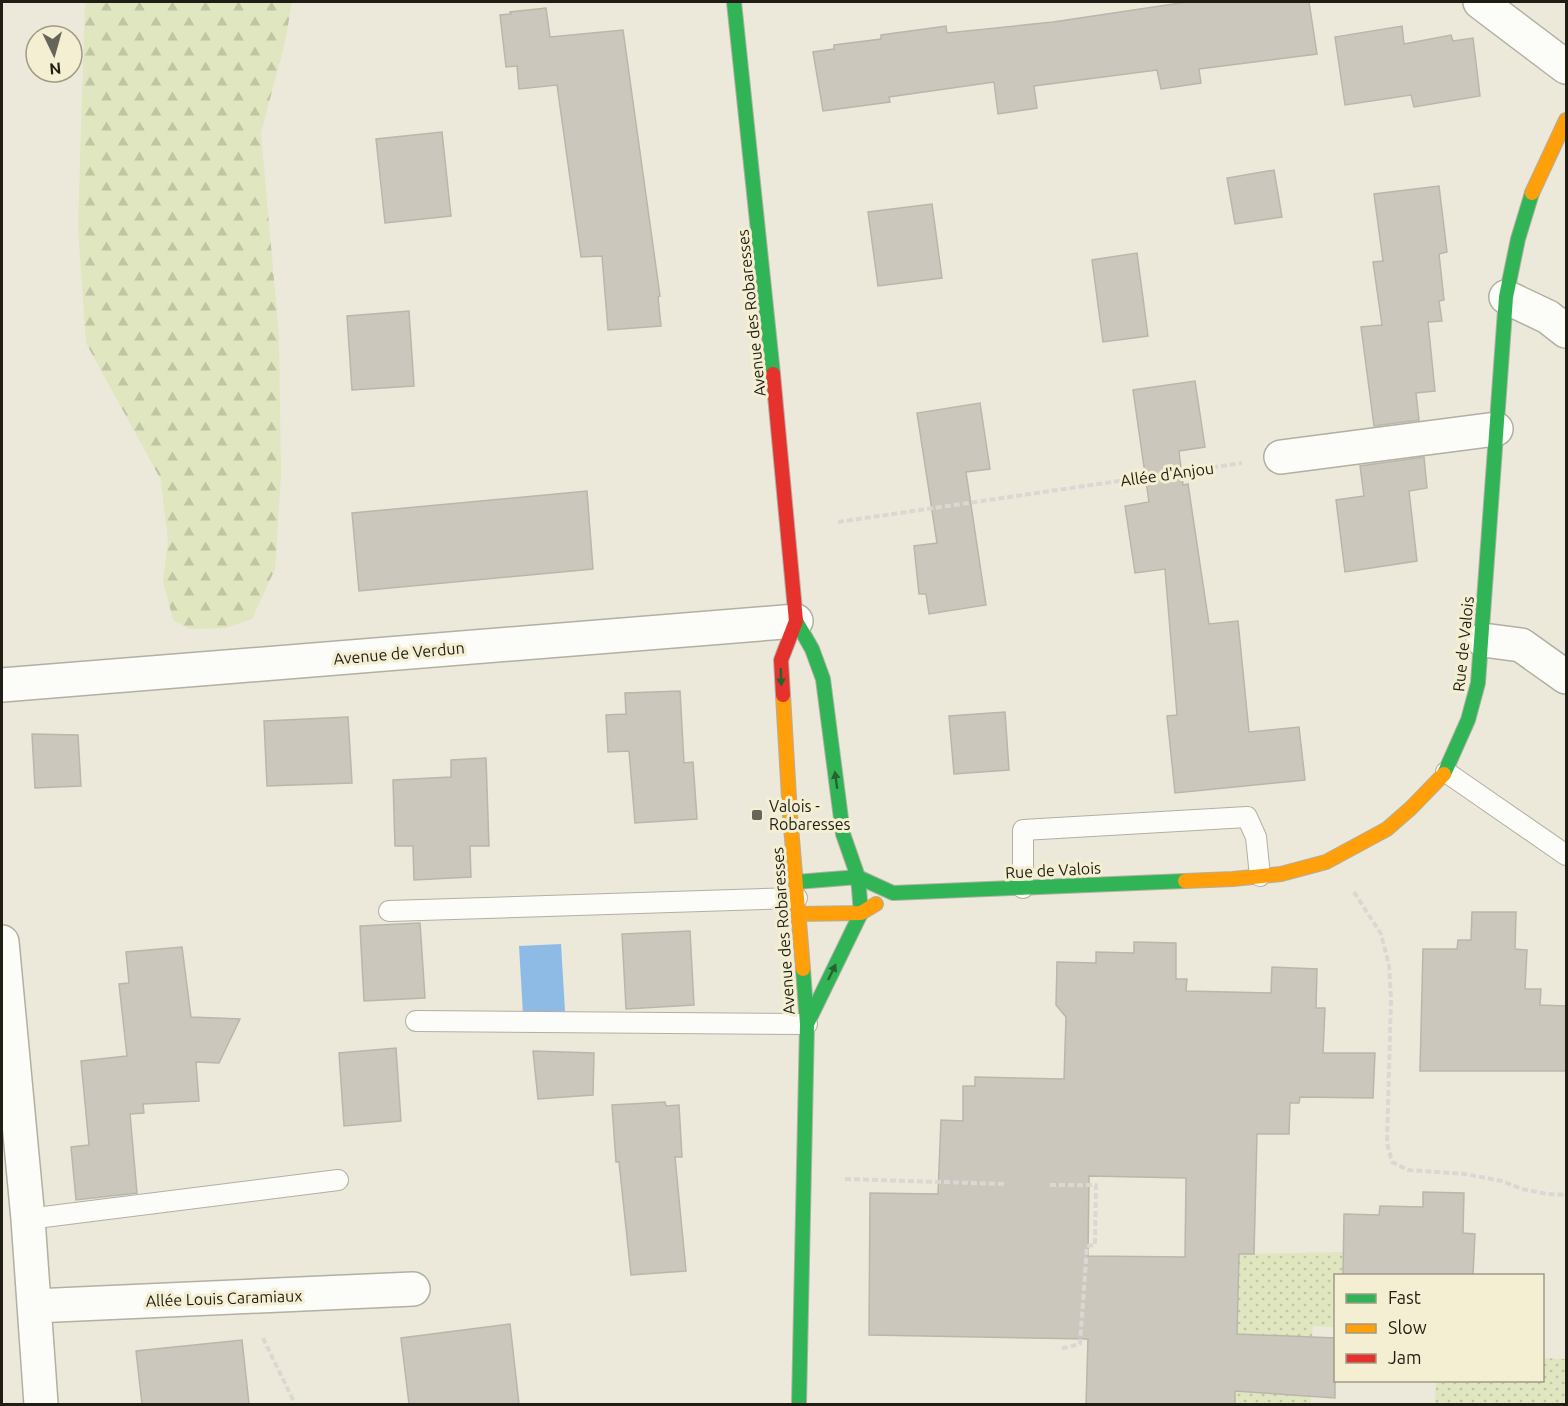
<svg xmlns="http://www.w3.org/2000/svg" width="1568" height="1406" viewBox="0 0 1568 1406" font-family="Ubuntu,sans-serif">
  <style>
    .grass { fill: url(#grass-dots) }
    .forest { fill: url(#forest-firs) }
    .water { fill: #8ebae6 }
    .building { fill: #ccc7bc; stroke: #bab6ab; stroke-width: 1.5; fill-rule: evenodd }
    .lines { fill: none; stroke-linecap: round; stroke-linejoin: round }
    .lane-casing { stroke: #b2afa3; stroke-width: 22 }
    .street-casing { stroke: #b2afa3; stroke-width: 36 }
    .fast-casing { stroke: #b2afa3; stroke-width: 16 }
    .slow-casing { stroke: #b2afa3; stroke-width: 16 }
    .jam-casing { stroke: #b2afa3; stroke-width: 16 }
    .path { stroke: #d9d8d3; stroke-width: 4; stroke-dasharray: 6 3; stroke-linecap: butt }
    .lane { stroke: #fcfcf9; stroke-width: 20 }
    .street { stroke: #fcfcf9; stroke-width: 33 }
    .fast { stroke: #30b455; stroke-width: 14 }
    .slow { stroke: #ff9f0a; stroke-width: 14 }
    .jam { stroke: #e5322d; stroke-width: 14 }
    .oneway { fill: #276231 }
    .poi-dot { fill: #676559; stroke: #f4efd2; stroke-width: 2 }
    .labels { text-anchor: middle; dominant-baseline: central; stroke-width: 6; stroke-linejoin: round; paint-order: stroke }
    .street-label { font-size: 16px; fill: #201e14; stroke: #f4efd2 }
    .poi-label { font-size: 16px; fill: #201e14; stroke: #f4efd2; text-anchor: start }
  </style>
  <defs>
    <pattern id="grass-dots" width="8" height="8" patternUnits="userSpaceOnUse" patternTransform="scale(1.5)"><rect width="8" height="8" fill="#e0e6bf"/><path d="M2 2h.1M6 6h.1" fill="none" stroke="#c0c5a3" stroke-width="1.8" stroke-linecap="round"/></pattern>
    <pattern id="forest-firs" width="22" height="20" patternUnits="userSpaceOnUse" patternTransform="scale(1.5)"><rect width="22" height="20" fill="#e0e6bf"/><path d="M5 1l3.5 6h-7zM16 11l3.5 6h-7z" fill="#c0c5a3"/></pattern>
  </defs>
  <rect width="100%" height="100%" fill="#ece9da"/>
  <path class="grass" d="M 1344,1252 L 1378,1273 L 1378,1275 L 1336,1276 L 1335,1327 L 1313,1326 L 1312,1337 L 1275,1335 L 1274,1382 L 1311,1396 L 1311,1404 L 1235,1404 L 1239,1254 Z
    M 1543,1358 L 1566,1359 L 1566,1404 L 1435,1404 L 1436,1381 L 1542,1380 Z"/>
  <path class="forest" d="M 85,2 L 292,2 L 285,42 L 261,133 L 279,336 L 281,475 L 275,569 L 252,619 L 225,628 L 190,629 L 173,620 L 163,581 L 168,542 L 161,480 L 86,343 L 78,227 Z"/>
  <path class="water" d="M 561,944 L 565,1011 L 523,1014 L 519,946 Z"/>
  <path class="building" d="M 1187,2 L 1309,2 L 1317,54 L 1199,69 L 1201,83 L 1161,89 L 1157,70 L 1034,86 L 1037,108 L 998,114 L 994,82 L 889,97 L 890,102 L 823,111 L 813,52 L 834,49 L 834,45 L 881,39 L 881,35 L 946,26 L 947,33 L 1053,22 Z
    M 546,8 L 550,37 L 623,30 L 660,296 L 658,297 L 661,326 L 608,330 L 602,256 L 581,257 L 557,85 L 519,89 L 517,66 L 506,67 L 500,15 L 511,14 L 510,12 Z
    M 1402,26 L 1404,44 L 1451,35 L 1453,41 L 1473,38 L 1480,96 L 1414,107 L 1411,95 L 1345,105 L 1335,37 Z
    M 442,132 L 451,216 L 385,223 L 376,139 Z
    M 1274,170 L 1282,217 L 1235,224 L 1227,178 Z
    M 1439,186 L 1447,252 L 1439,254 L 1444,300 L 1439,301 L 1442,321 L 1428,322 L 1435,391 L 1416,393 L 1419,420 L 1374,426 L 1361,327 L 1382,325 L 1373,262 L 1383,261 L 1374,194 Z
    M 932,204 L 942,278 L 878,286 L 868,212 Z
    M 1137,253 L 1148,336 L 1103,342 L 1092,260 Z
    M 409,311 L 414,386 L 352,390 L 347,316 Z
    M 1195,381 L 1205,447 L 1179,451 L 1183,485 L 1188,484 L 1209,624 L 1238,621 L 1249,732 L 1299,727 L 1305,780 L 1175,793 L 1167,716 L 1177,715 L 1165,569 L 1135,573 L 1125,506 L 1149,502 L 1133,390 Z
    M 980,403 L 990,469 L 966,472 L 986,605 L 929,614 L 926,594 L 919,594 L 914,546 L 937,543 L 917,413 Z
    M 1424,457 L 1427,488 L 1409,491 L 1417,561 L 1345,572 L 1336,500 L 1364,496 L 1360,466 Z
    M 587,491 L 593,569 L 359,591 L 352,513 Z
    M 680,691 L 684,763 L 693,762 L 697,819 L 635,823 L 629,751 L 608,752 L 606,715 L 626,714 L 625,693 Z
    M 1005,712 L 1009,770 L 954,774 L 949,716 Z
    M 348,717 L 352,783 L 267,786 L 264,721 Z
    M 32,734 L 78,735 L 81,786 L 35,788 Z
    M 486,758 L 489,846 L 470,846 L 471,877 L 414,880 L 413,846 L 395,846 L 393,780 L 451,777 L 451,760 Z
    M 1472,912 L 1516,912 L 1515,949 L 1527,950 L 1525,989 L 1541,989 L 1540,1005 L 1566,1006 L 1566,1071 L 1420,1071 L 1423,949 L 1457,949 L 1458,940 L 1471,940 Z
    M 420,923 L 425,998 L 364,1001 L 360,926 Z
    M 690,931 L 694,1005 L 626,1009 L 622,934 Z
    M 1134,942 L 1176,943 L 1176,979 L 1187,979 L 1186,991 L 1271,993 L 1272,967 L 1317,969 L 1316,1008 L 1325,1008 L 1323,1053 L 1375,1053 L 1373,1098 L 1300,1097 L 1299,1103 L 1290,1103 L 1289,1134 L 1257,1134 L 1254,1254 L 1239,1254 L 1237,1334 L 1335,1338 L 1335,1398 L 1235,1391 L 1235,1404 L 1086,1404 L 1088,1339 L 869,1335 L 870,1193 L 938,1194 L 941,1120 L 963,1121 L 963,1086 L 975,1086 L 975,1077 L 1064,1079 L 1066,1017 L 1056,1005 L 1057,962 L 1096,963 L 1096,952 L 1134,953 ZM 1089,1176 L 1186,1178 L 1185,1257 L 1088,1256 Z
    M 182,947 L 191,1017 L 240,1019 L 219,1063 L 196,1062 L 199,1101 L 143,1104 L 144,1113 L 130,1114 L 137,1193 L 76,1200 L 71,1147 L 89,1145 L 81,1061 L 127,1056 L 119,984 L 129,983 L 126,952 Z
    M 396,1048 L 401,1121 L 344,1126 L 339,1053 Z
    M 533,1051 L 594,1053 L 593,1095 L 538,1099 Z
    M 665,1102 L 666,1106 L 679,1105 L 682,1157 L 675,1157 L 686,1271 L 631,1275 L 619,1162 L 616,1162 L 612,1105 Z
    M 1423,1192 L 1464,1193 L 1463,1233 L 1475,1234 L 1473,1275 L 1343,1275 L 1344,1214 L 1379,1215 L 1380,1206 L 1423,1207 Z
    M 510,1324 L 519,1404 L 409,1404 L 401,1338 Z
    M 242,1340 L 249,1404 L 142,1404 L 136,1351 Z"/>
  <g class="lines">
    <defs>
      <path id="lane" d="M 1446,772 L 1566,855
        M 1023,888 L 1023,830 L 1247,817 L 1256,837 L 1260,876
        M 389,911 L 797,898
        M 416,1021 L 807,1024
        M 28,1219 L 338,1180"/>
      <path id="street" d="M 1480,2 L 1566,67
        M 1506,297 L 1548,317 L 1566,331
        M 1281,457 L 1496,429
        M 1483,640 L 1521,645 L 1566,677
        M 2,685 L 796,621
        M 2,942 L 28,1219 L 41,1404
        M 34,1306 L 413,1289"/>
      <path id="fast" d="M 734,2 L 773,374
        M 796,621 L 812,649 L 823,679 L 843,834 L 858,877 L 861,913 L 808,1022
        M 1444,774 L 1468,720 L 1478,683 L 1506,297 L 1518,239 L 1532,193
        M 796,882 L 858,877 L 893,893 L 1185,881
        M 799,1404 L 807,1024 L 803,969"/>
      <path id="slow" d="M 1532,193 L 1566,120
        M 783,695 L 790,815 L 803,969
        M 1185,881 L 1233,879 L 1281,874 L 1326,862 L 1387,829 L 1411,808 L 1444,774
        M 798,914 L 861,913 L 876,904"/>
      <path id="jam" d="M 773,374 L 796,621 L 781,660 L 783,695"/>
    </defs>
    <use href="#lane" class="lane-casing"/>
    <use href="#street" class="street-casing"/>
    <use href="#fast" class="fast-casing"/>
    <use href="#slow" class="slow-casing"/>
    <use href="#jam" class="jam-casing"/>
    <path class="path" d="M 838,522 L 1242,463
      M 1354,892 L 1381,934 L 1389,965 L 1391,999 L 1387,1143 L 1392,1162 L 1408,1170 L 1465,1174 L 1502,1181 L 1522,1189 L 1547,1194 L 1566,1195
      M 845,1179 L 1004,1184
      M 1050,1185 L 1096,1185 L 1095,1245 L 1087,1246 L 1080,1344 L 1059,1349
      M 263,1338 L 295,1404"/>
    <use href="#lane" class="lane"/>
    <use href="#street" class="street"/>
    <use href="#fast" class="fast"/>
    <use href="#slow" class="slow"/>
    <use href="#jam" class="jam"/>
  </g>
  <defs><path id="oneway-solid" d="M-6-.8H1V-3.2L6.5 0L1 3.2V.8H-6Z" transform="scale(1.5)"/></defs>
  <g class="oneway">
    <use href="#oneway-solid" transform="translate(781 677) rotate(88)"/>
    <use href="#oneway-solid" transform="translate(836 780) rotate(-98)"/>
    <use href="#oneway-solid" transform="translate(832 972) rotate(-64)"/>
  </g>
  <rect class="poi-dot" x="751" y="809" width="12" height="12" rx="3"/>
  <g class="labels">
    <g class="street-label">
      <text transform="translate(751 313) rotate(-96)">Avenue des Robaresses</text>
      <text transform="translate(1167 474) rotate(-8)">Allée d'Anjou</text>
      <text transform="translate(1463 644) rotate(-84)">Rue de Valois</text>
      <text transform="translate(399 653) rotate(-5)">Avenue de Verdun</text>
      <text transform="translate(1053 870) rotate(-3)">Rue de Valois</text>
      <text transform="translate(783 931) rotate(-94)">Avenue des Robaresses</text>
      <text transform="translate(224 1298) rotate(-2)">Allée Louis Caramiaux</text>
    </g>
    <g class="poi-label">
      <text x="769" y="806">Valois -<tspan x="769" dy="18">Robaresses</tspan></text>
    </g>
  </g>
  <rect width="1568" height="1406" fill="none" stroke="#201e14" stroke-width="6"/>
  <rect x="1334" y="1274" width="210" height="108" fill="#f4efd2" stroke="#9f9b86" stroke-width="1.5"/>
  <rect x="1346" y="1294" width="30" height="9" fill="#30b455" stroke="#9f9b86" stroke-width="1.5"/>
  <text x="1388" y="1304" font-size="18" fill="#201e14">Fast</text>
  <rect x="1346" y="1324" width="30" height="9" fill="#ff9f0a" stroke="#9f9b86" stroke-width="1.5"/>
  <text x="1388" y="1334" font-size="18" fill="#201e14">Slow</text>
  <rect x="1346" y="1354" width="30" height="9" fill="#e5322d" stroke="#9f9b86" stroke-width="1.5"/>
  <text x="1388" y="1364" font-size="18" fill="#201e14">Jam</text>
  <g transform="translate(54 54) rotate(175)"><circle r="28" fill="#f4efd2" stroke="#9f9b86" stroke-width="1.5"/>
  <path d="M0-4.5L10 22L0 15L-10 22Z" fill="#676559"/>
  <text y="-9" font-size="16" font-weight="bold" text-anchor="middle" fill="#201e14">N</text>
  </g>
</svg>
